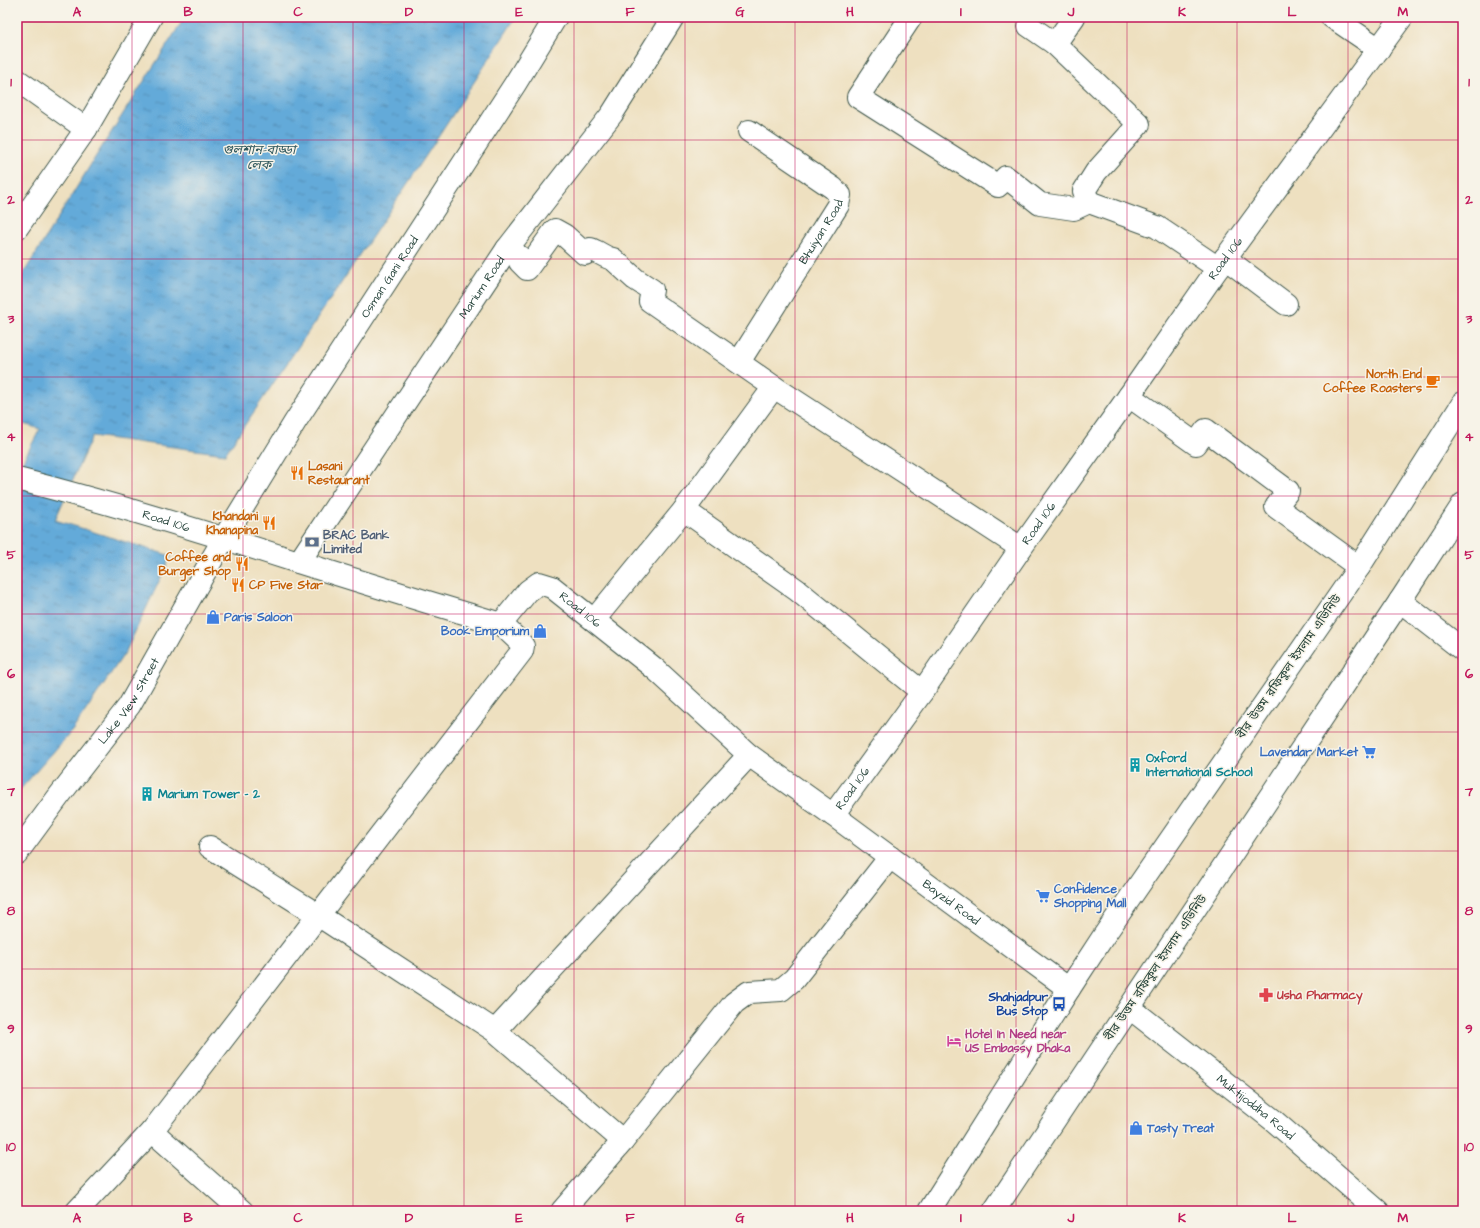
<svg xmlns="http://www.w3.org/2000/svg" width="1480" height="1228" viewBox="0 0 1480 1228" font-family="'Architects Daughter','Noto Sans Bengali',sans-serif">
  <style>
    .water { fill: url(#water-ripples); stroke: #417486 }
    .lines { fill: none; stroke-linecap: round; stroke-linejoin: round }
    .minor-casing { stroke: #3e5549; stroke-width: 24 }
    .major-casing { stroke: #3e5549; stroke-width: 24 }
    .minor { stroke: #fff; stroke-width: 22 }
    .major { stroke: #fff; stroke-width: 22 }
    .grid { fill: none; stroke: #c2185b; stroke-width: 1; stroke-opacity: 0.55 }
    .labels { text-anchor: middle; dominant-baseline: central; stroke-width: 3; stroke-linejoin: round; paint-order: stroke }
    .street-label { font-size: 12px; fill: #1f3d34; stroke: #f7f3e8 }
    .food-label { font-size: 12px; font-weight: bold; fill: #c56008; stroke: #f7f3e8; text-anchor: end }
    .service-label { font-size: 12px; font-weight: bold; fill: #4e5e75; stroke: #f7f3e8; text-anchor: start }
    .shop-label { font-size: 12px; font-weight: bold; fill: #366cbe; stroke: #f7f3e8; text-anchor: start }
    .culture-label { font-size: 12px; font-weight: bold; fill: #0d838f; stroke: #f7f3e8; text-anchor: start }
    .health-label { font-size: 12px; font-weight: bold; fill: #be3a42; stroke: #f7f3e8; text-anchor: start }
    .transit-label { font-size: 12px; font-weight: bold; fill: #164399; stroke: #f7f3e8; text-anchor: end }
    .hotel-label { font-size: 12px; font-weight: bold; fill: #b23c85; stroke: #f7f3e8; text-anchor: start }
    .water-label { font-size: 13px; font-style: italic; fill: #30585d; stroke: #f7f3e8 }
    .neatline { fill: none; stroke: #c2185b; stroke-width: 1.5 }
    .grid-label { font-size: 13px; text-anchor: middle; font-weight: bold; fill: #c2185b }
  </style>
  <defs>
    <pattern id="water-ripples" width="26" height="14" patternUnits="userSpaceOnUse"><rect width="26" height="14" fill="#63aad9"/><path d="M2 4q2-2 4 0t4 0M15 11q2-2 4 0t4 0" fill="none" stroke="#518cb1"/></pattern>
  </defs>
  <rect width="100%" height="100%" fill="#f7f3e8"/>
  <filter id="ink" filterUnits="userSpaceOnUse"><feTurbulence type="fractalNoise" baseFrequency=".025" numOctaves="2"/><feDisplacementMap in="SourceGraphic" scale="8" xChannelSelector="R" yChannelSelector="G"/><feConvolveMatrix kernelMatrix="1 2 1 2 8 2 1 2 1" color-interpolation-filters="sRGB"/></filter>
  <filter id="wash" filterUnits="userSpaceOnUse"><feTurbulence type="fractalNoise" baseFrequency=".012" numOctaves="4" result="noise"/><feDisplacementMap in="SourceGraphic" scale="16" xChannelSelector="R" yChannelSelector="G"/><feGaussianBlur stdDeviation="0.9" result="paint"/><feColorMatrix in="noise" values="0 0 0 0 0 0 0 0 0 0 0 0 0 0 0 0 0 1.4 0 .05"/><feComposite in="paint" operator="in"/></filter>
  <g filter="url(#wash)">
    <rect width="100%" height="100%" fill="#eee0c0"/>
    <path class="water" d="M 185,17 L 516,17 C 422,164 324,310 225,454 L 92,436 L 55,520 L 171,556 L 126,651 L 72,731 L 17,793 L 17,472 L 40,429 L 17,422 L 17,284 L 96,156 Z"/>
  </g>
  <g filter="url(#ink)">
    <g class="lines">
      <defs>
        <g id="minor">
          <path d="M 911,17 L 858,97 L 998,186 L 1006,177 L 1040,204 L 1074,209 L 1089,202 L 1084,191 L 1096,172 L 1139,124 L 1055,44 L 1029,26"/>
          <path d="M 1332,17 L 1379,49"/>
          <path d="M 1055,44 L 1074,17"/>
          <path d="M 17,80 L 86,129"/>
          <path d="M 1089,202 L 1157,227 L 1218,268"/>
          <path d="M 17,228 L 86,129 L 151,17"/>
          <path d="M 507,249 L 520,257 L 520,262 L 527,269 L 555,230 L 564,235 L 585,254 L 590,249 C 598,251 605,258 613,259 L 635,279 L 652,290 L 650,301 L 774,387 L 1021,548"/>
          <path d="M 1225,258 L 1286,304"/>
          <path id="s1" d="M 739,362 L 838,205 L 840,195 L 833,188 L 749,131"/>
          <path d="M 1129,396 L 1196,444 L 1206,430 L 1288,491 L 1276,507 L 1359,567"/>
          <path id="s2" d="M 17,479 C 112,503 205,532 298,562 C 365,583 433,604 501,624 L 520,642 L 523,646 L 522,651 L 152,1131 L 77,1211"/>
          <path d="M 684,510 L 797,590 L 922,692"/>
          <path id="s3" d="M 299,562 L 507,249 L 612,114 L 673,17"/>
          <path d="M 1400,601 L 1463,650"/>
          <path d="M 594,620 L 684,510 L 774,387"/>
          <path id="s4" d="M 501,624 L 528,591 L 539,583 L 552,587 L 654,668 L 749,755 L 833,815 L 1069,989"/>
          <path id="s5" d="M 833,815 L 922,692 L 1021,548 L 1129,396 L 1218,268 L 1402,17"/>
          <path d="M 210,847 L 318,915 L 495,1031 L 623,1141"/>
          <path id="s6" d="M 17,853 L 59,796 L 129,706 L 224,538 L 295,422 L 515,84 L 556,17"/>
          <path id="s7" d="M 1130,1008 L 1273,1120 L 1378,1211"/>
          <path d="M 495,1031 L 749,755"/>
          <path d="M 152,1131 L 242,1211"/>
          <path d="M 562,1211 L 623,1141 L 734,1003 L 749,992 L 781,990 L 794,979 L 890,857"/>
        </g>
        <path id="major" d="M 929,1211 L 1069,989 L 1103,937 L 1359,567 L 1463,403
          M 994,1211 L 1400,601 L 1463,504"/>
      </defs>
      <use href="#minor" class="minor-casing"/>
      <use href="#major" class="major-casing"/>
      <use href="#minor" class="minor"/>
      <use href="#major" class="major"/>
    </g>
  </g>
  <path class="grid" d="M 132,17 L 132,1211M 243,17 L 243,1211M 353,17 L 353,1211M 464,17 L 464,1211M 574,17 L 574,1211M 685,17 L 685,1211M 795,17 L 795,1211M 906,17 L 906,1211M 1016,17 L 1016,1211M 1127,17 L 1127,1211M 1237,17 L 1237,1211M 1348,17 L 1348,1211M 17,140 L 1463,140M 17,259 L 1463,259M 17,377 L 1463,377M 17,496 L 1463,496M 17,614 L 1463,614M 17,732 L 1463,732M 17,851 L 1463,851M 17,969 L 1463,969M 17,1088 L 1463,1088"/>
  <defs>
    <symbol id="cafe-bare" viewBox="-9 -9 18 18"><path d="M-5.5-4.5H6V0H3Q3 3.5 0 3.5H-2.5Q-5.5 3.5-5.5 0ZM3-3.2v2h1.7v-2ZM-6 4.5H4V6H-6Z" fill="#e8710a" stroke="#f7f3e8" stroke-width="2.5" paint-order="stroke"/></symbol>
    <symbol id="restaurant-bare" viewBox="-9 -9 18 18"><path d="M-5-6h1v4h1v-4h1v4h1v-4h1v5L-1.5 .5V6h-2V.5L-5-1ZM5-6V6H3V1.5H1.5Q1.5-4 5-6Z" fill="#e8710a" stroke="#f7f3e8" stroke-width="2.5" paint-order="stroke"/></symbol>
    <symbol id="bank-bare" viewBox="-9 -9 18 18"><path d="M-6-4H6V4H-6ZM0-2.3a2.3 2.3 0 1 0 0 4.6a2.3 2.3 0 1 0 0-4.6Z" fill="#5c6f8a" stroke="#f7f3e8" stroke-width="2.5" paint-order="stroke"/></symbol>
    <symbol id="shop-bare" viewBox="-9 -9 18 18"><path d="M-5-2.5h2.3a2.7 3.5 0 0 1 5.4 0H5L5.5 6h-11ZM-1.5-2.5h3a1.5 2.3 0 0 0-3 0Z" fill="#3f7fe0" stroke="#f7f3e8" stroke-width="2.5" paint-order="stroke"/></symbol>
    <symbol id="supermarket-bare" viewBox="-9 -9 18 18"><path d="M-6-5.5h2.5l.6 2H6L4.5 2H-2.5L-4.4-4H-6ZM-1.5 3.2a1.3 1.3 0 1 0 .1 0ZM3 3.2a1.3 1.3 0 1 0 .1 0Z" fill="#3f7fe0" stroke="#f7f3e8" stroke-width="2.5" paint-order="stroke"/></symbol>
    <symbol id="building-bare" viewBox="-9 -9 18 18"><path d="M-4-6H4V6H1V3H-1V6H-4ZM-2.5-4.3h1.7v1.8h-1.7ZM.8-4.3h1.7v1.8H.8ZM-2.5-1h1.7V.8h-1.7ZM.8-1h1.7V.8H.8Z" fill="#0f9aa8" stroke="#f7f3e8" stroke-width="2.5" paint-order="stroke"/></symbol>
    <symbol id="pharmacy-bare" viewBox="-9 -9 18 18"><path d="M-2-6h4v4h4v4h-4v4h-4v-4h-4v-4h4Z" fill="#e0444e" stroke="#f7f3e8" stroke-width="2.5" paint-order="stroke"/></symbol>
    <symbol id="bus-bare" viewBox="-9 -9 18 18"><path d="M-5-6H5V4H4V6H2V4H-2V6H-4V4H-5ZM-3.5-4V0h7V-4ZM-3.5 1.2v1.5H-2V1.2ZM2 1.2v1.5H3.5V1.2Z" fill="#1a4fb4" stroke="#f7f3e8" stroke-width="2.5" paint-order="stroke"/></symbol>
    <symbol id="hotel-bare" viewBox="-9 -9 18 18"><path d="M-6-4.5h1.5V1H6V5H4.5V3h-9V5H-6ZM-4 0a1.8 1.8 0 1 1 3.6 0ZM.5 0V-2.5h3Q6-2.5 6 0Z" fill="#d1479c" stroke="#f7f3e8" stroke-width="2.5" paint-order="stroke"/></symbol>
  </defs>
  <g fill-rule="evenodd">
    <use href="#cafe-bare" x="1423" y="371" width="20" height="20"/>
    <use href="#restaurant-bare" x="287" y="463" width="20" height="20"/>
    <use href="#restaurant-bare" x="259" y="513" width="20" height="20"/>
    <use href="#bank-bare" x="302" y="532" width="20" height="20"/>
    <use href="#restaurant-bare" x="232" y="554" width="20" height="20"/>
    <use href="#restaurant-bare" x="228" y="575" width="20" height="20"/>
    <use href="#shop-bare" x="203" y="607" width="20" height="20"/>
    <use href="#shop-bare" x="530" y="621" width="20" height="20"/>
    <use href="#supermarket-bare" x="1359" y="742" width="20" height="20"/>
    <use href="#building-bare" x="1125" y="755" width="20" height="20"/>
    <use href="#building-bare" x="137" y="784" width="20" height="20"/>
    <use href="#supermarket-bare" x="1033" y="886" width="20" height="20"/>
    <use href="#pharmacy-bare" x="1256" y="985" width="20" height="20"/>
    <use href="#bus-bare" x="1049" y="994" width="20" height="20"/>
    <use href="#hotel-bare" x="944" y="1031" width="20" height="20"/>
    <use href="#shop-bare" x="1126" y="1118" width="20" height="20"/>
  </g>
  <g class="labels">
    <g class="street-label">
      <text stroke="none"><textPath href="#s1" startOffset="154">Bhuiyan Road</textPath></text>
      <text stroke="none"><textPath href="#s5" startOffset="681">Road 106</textPath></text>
      <text stroke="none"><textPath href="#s6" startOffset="687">Osman Gani Road</textPath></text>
      <text stroke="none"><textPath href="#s3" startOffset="330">Marium Road</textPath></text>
      <text stroke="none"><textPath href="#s2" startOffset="155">Road 106</textPath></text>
      <text stroke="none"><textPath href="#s5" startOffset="357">Road 106</textPath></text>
      <text stroke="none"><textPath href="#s4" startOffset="106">Road 106</textPath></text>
      <text transform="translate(1289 667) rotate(-55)">বীর উত্তম রফিকুল ইসলাম এভিনিউ</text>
      <text stroke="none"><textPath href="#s6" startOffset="189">Lake View Street</textPath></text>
      <text stroke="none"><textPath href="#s5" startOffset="33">Road 106</textPath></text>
      <text stroke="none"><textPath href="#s4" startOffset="579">Bayzid Road</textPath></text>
      <text transform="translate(1156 968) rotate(-56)">বীর উত্তম রফিকুল ইসলাম এভিনিউ</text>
      <text stroke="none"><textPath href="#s7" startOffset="160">Muktijoddha Road</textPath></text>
    </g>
    <g class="food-label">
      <text x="1422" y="374">North End<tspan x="1422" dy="14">Coffee Roasters</tspan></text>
      <text x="308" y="466" text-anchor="start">Lasani<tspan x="308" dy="14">Restaurant</tspan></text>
      <text x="258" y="516">Khandani<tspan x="258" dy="14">Khanapina</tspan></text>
      <text x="231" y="557">Coffee and<tspan x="231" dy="14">Burger Shop</tspan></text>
      <text x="249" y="585" text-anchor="start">CP Five Star</text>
    </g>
    <g class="service-label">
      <text x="323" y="535">BRAC Bank<tspan x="323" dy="14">Limited</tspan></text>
    </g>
    <g class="shop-label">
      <text x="224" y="617">Paris Saloon</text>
      <text x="529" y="631" text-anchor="end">Book Emporium</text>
      <text x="1358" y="752" text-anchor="end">Lavendar Market</text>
      <text x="1054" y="889">Confidence<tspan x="1054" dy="14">Shopping Mall</tspan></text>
      <text x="1147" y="1128">Tasty Treat</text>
    </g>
    <g class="culture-label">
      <text x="1146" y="758">Oxford<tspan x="1146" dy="14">International School</tspan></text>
      <text x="158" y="794">Marium Tower - 2</text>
    </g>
    <g class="health-label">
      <text x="1277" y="995">Usha Pharmacy</text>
    </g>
    <g class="transit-label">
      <text x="1048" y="997">Shahjadpur<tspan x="1048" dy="14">Bus Stop</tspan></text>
    </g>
    <g class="hotel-label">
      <text x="965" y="1034">Hotel In Need near<tspan x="965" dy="14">US Embassy Dhaka</tspan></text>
    </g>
    <g class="water-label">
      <text x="259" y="150">গুলশান-বাড্ডা<tspan x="259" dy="15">লেক</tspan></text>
    </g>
  </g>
  <rect width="1480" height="1228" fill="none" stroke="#f7f3e8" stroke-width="44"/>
  <rect x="22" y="22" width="1436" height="1184" class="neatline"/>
  <g class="grid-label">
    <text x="77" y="16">A</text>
    <text x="188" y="16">B</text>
    <text x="298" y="16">C</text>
    <text x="409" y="16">D</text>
    <text x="519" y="16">E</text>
    <text x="630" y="16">F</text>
    <text x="740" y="16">G</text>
    <text x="850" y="16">H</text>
    <text x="961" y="16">I</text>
    <text x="1071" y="16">J</text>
    <text x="1182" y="16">K</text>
    <text x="1292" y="16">L</text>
    <text x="1403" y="16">M</text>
    <text x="11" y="86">1</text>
    <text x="1469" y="86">1</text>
    <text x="11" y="204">2</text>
    <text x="1469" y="204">2</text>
    <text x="11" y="323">3</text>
    <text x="1469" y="323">3</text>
    <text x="11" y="441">4</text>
    <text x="1469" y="441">4</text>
    <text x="11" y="559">5</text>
    <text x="1469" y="559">5</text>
    <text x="11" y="678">6</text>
    <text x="1469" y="678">6</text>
    <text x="11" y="796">7</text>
    <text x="1469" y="796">7</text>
    <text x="11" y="915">8</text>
    <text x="1469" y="915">8</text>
    <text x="11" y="1033">9</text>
    <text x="1469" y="1033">9</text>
    <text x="11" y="1151">10</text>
    <text x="1469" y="1151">10</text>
    <text x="77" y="1222">A</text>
    <text x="188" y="1222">B</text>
    <text x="298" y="1222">C</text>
    <text x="409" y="1222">D</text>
    <text x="519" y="1222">E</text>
    <text x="630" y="1222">F</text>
    <text x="740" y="1222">G</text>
    <text x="850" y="1222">H</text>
    <text x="961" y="1222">I</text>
    <text x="1071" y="1222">J</text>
    <text x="1182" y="1222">K</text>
    <text x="1292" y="1222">L</text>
    <text x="1403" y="1222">M</text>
  </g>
</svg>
